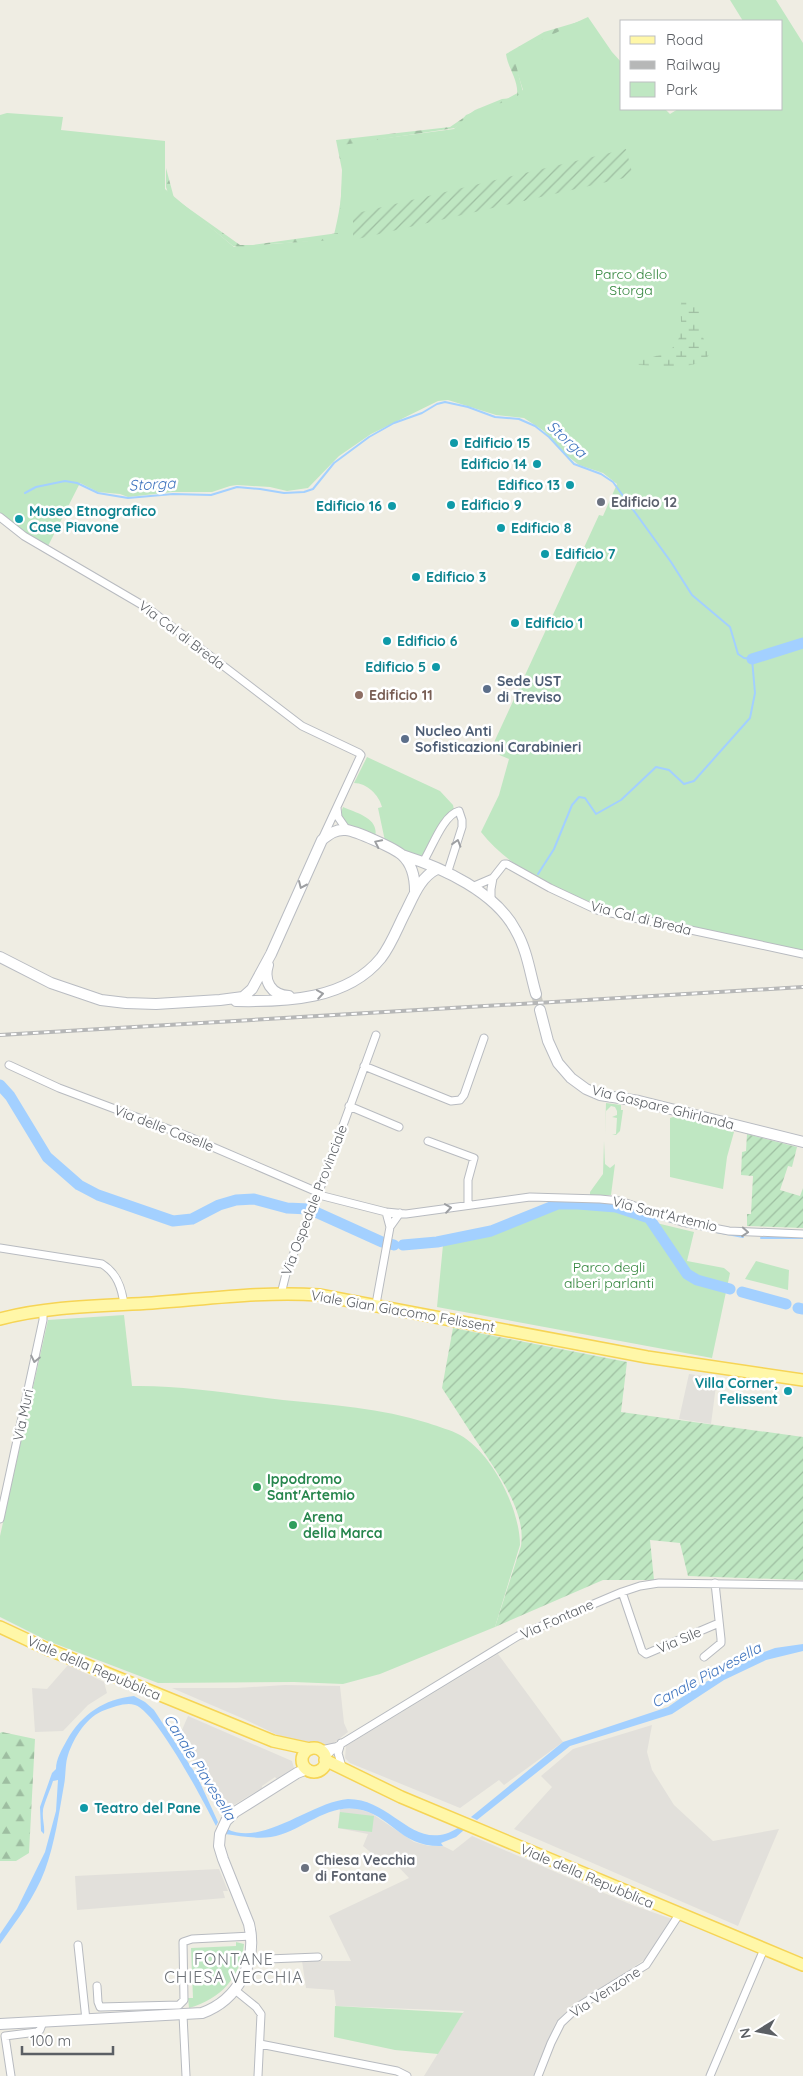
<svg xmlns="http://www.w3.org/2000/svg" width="803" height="2076" viewBox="0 0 803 2076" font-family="Quicksand,sans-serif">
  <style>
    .industrial { fill: #e2e0db }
    .green { fill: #bfe7c2 }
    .forest { fill: url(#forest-firs) }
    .wetland { fill: url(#wetland-marsh) }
    .garden { fill: url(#garden-furrows) }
    .water { fill: #a3d0ff }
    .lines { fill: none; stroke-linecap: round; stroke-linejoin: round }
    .stream { stroke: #a3d0ff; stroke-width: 2 }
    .river { stroke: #a3d0ff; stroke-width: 11 }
    .secondary-tunnel { stroke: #cacac3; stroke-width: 10; stroke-dasharray: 10 5; stroke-linecap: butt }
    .street-casing { stroke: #b8bbc0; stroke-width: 9 }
    .secondary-casing { stroke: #b9bcc2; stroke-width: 12 }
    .primary-casing { stroke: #f6d455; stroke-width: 14 }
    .street { stroke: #fff; stroke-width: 7 }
    .secondary { stroke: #fff; stroke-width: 10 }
    .primary { stroke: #fff7a8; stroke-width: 11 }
    .rail-casing { stroke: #b6b7b7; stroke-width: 4 }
    .rail { stroke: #fff; stroke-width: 2; stroke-dasharray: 5.5; stroke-linecap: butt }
    .oneway { stroke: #9d9fa2 }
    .culture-dot { fill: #0f9aa8; stroke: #fff; stroke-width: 2 }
    .worship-dot { fill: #6b7280; stroke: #fff; stroke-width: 2 }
    .service-dot { fill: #5c6f8a; stroke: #fff; stroke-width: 2 }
    .education-dot { fill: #8d6e63; stroke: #fff; stroke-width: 2 }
    .leisure-dot { fill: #2e9e5b; stroke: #fff; stroke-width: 2 }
    .labels { text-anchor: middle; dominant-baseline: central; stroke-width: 5; stroke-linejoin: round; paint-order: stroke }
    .park-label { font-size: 14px; fill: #32853c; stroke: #fff }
    .culture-label { font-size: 14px; font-weight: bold; fill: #0d838f; stroke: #fff; text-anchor: start }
    .worship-label { font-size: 14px; font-weight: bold; fill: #5b616d; stroke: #fff; text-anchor: start }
    .street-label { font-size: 14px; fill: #5b5f64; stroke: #fff }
    .service-label { font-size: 14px; font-weight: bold; fill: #4e5e75; stroke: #fff; text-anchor: start }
    .education-label { font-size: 14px; font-weight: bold; fill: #785e54; stroke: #fff; text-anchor: start }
    .leisure-label { font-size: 14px; font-weight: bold; fill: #27864d; stroke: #fff; text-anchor: start }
    .water-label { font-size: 15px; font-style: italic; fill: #3f74be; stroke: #fff }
    .quarter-label { font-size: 16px; letter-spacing: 1px; fill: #6c7177; stroke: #fff }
  </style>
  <defs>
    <pattern id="forest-firs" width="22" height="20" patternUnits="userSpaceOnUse" patternTransform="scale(1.25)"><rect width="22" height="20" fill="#bfe7c2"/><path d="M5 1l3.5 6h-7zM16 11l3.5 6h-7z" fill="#9ebea1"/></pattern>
    <pattern id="wetland-marsh" width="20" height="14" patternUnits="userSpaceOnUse" patternTransform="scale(1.25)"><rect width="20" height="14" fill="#bfe7c2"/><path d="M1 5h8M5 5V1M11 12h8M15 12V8" fill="none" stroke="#9ebea1"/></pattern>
    <pattern id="garden-furrows" width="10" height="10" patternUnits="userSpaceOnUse" patternTransform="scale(1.25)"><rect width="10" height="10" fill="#bfe7c2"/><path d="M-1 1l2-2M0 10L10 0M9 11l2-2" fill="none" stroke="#9ebea1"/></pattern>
  </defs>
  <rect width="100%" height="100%" fill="#efede3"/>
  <path class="industrial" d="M 689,1374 L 717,1378 L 711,1424 L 679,1419 Z
    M 498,1654 L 563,1742 L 504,1785 L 499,1780 L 460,1808 L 350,1763 L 345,1758 L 346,1746 Z
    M 68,1665 L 104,1682 L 107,1693 L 88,1705 L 63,1731 L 35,1732 L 32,1688 L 47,1689 Z
    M 285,1685 L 340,1686 L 344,1723 L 348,1732 L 330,1746 L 288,1740 L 244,1719 L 172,1688 L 236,1688 Z
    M 188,1716 L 292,1761 L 294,1768 L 277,1779 L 275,1777 L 262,1786 L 262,1788 L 232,1806 L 220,1809 L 204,1776 L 178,1739 Z
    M 652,1725 L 647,1752 L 652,1770 L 674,1805 L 713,1841 L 779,1829 L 738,1926 L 514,1829 L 552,1787 L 541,1776 L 573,1749 Z
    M 340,1809 L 358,1809 L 371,1813 L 414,1842 L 429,1846 L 443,1846 L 453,1851 L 472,1836 L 632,1905 L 672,1919 L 645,1959 L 618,1978 L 572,2005 L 556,2022 L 533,2076 L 424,2076 L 464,2011 L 336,2006 L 334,1990 L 306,1988 L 302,1961 L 351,1961 L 329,1916 L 409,1878 L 391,1859 L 381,1861 L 363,1846 L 368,1834 L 338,1828 Z
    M 219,1869 L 228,1891 L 223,1891 L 225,1898 L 77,1910 L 75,1876 Z"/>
  <path class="green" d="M 730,0 L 776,0 L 803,43 L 803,951 L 615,911 C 567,894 513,873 481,832 L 499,795 L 509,759 L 490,751 L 599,515 L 603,516 L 617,484 L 603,473 L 579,465 L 565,454 L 544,431 L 524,418 L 496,415 L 448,400 L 438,401 L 371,434 L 339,456 L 308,488 L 287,491 L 270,487 L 237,485 L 230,486 L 212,492 L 172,492 L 128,497 L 120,494 L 98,492 L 80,483 L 47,548 L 24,535 L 0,514 L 0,115 L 7,113 L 63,117 L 61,130 L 165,141 L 165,189 L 234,247 L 333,239 C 342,203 344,181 341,144 L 454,129 L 466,115 L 503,101 L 523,90 L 511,52 L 588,17 L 612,52 L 622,63 L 622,109 L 665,109 L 670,114 L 678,109 L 782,109 L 782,21 L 743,21 Z
    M 367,757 L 440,791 L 453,805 L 454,810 L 425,856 L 420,858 L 385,841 L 378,808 L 382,807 C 379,795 367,783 354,783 Z
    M 343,807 C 356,813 380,818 375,837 C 363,835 335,823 343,807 Z
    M 606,1103 L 621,1105 L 621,1110 L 623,1110 L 620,1131 L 616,1135 L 612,1134 L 616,1134 L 617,1118 L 612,1117 L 617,1115 L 617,1111 L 615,1107 L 611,1106 L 606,1111 L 605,1135 Z
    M 676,1116 L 734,1132 L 727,1157 L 723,1189 L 670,1177 L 670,1118 Z
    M 604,1141 L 605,1164 L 610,1168 L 615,1164 L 611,1195 L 590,1196 L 590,1192 L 603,1174 Z
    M 564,1205 L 618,1211 L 648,1221 L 694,1232 L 687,1261 L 724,1268 L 730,1273 L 712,1358 L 437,1307 L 443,1245 L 496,1231 L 542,1212 Z
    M 756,1261 L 789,1270 L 788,1290 L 745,1279 Z
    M 124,1315 L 132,1386 C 182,1385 233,1394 283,1400 C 332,1405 381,1408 428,1423 C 439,1427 451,1430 460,1435 C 492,1453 520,1509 520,1545 L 495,1627 L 380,1674 L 343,1684 L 294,1682 L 158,1683 L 48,1641 L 0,1617 L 0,1536 L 48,1320 Z
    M 340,1812 L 374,1816 L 372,1832 L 338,1828 Z
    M 236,1942 L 244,1944 C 241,1977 221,1999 189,2008 L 188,1998 L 193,1998 L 191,1948 L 236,1946 Z
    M 335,2006 L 463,2013 L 438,2054 L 395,2050 L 334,2037 Z"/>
  <path class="forest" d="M 581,21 L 513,53 L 523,92 L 517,96 C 519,80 508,69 506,54 L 544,32 Z
    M 514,98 L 467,116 L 455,128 L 342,145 C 343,166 348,200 340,219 L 342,170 L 336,140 L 450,127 L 475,110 L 502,99 Z
    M 166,168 L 174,198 L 240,245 L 253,245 L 338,233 L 337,237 L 333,240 L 270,244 L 241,248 L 233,246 L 168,193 L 166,187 Z
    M 2,1732 L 35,1739 L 29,1853 L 16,1861 L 0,1861 L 0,1733 Z"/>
  <path class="wetland" d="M 690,298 L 695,299 L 699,307 L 702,334 L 709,355 C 694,373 657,365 636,365 L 636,362 L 638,361 C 663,354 682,353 681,321 C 681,313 678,306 684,299 Z"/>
  <path class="garden" d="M 626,149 L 633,176 L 353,240 L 353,214 Z
    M 747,1134 L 797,1147 L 792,1167 L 788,1166 L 780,1190 L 800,1196 L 803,1188 L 803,1228 L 747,1226 L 747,1214 L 751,1214 L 753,1176 L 741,1175 L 742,1152 L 746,1151 Z
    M 453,1328 L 627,1362 L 621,1412 L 803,1437 L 803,1580 L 688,1576 L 680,1543 L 650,1540 L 654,1580 L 603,1580 L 495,1627 L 521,1546 C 527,1510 494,1468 475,1439 C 464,1422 453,1405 442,1388 Z"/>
  <path class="water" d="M 803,1644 L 803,1651 L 766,1660 L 724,1680 L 672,1714 L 570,1746 L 477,1820 L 471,1817 L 563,1742 L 668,1707 L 698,1686 L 761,1653 L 775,1648 Z
    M 134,1696 L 145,1702 L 154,1710 L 197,1776 L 218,1822 L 216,1826 C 205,1804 156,1711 135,1705 C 126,1702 114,1707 105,1710 C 87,1716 74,1737 68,1755 C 65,1764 66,1775 64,1785 C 59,1813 55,1843 45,1870 C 35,1897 17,1920 0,1944 L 0,1934 L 17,1909 L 45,1852 L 56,1811 L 58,1780 L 53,1781 C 51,1788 43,1806 43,1811 C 42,1819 45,1826 44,1834 L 41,1831 L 40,1807 L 52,1773 L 56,1769 C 56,1759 62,1749 67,1740 C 82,1714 104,1699 134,1696 Z
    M 348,1799 C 394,1799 414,1855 458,1828 L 464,1830 L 456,1837 L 441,1843 L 443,1846 C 400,1848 391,1814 357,1809 C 325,1804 301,1832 271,1837 C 256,1839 240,1836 225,1834 L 227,1829 C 263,1847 311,1802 348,1799 Z"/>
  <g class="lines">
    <path class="stream" d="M 25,493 L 36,487 L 65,481 L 77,483 L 98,493 L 128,498 L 173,494 L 211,495 L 237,487 L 260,489 L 284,493 L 304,492 L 313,489 L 334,463 L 369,437 L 394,423 L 422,413 L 437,404 L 445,402 L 468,407 L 495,417 L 519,419 L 535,426 L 549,437 L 574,464 L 601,474 L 613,482 L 671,562 L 692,595 L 730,627 L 738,654 L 744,658 L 752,659 L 755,693 L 750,718 L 694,781 L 684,784 L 669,770 L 656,767 L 621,800 L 596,814 L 585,798 L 579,797 L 572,805 L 554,849 L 538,874
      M 649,1218 L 653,1217 L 676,1223
      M 685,1226 L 743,1237
      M 761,1238 L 803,1238"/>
    <path class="river" d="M 752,659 L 803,643
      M 0,1085 L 10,1096 L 47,1157 L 79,1185 L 98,1195 L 173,1221 L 192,1219 L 219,1205 L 236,1200 L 254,1199 L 287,1208 L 309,1209 L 382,1242 L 394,1245
      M 403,1245 L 437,1242 L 491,1231 L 558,1204 L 578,1204 L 616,1207 L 649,1218 L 687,1274 L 697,1280 L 730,1289
      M 742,1292 L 786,1304
      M 798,1308 L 803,1309"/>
    <path class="secondary-tunnel" d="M 536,994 L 540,1010"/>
    <defs>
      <path id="street" d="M 0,517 L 24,536 L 149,609 L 302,726 L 359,753 L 361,755 L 323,837
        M 337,808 L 338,817 L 347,830
        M 423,862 C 432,848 443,815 459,811 L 462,820 L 462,827 L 447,874
        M 472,887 L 493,878 L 504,864 L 507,864 L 550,888 L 597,910 L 803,954
        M 491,900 L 491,889 L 493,878
        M 9,1065 L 59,1088 L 187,1136 L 315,1191 L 323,1196 L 386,1212 L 406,1214 L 530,1197 L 600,1199 L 620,1201 L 682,1222 L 729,1231 L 803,1234
        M 364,1066 L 451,1101 L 460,1100 L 464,1095 L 484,1038
        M 349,1106 L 399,1127
        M 428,1141 L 474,1158 L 468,1180 L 468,1205
        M 386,1212 L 390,1227 L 400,1213
        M 0,1248 L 102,1264 C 117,1273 122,1288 124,1305
        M 281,1294 L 287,1270 L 318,1194 L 376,1035
        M 376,1304 L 390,1227
        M 0,1519 L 43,1320 L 43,1311
        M 622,1592 L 642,1651 L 646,1654 L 719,1623
        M 704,1657 L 721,1643 L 721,1639 L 715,1583
        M 341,1743 L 338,1753 L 342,1767
        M 321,1750 L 335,1747
        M 325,1757 L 336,1747 L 518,1636 L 622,1592 L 640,1586 L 659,1583 L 803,1585
        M 78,1945 L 86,2020
        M 268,1959 L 318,1957
        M 97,1986 L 98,2002 L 100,2007 L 179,2005 L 184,2000 L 183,1942 L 192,1939 L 252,1936
        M 235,1990 L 256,2007 L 261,2014 L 258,2076
        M 183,2015 L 186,2076
        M 260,2044 L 397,2071 L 407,2076
        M 11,2076 L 5,2036 L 37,2032 L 40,2030 L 43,2022
        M 538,2076 L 551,2043 L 561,2023 L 579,2006 L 646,1965 L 680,1913
        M 710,2076 L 764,1949"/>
      <path id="secondary" d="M 402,855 C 443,868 496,892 516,931 C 527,950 530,973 536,994
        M 0,957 L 51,983 L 101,1000 L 126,1003 L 156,1004 L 220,1000 L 243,997 L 252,989 L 271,954 L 322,840 C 329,834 336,829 346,830 C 356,831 394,848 402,855 C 412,864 415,878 415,891
        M 268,965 C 263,981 271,995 289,996
        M 236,1001 C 285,1002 347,1000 381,958 C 391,945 397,929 404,915 C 413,898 419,878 437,869
        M 540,1010 L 548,1041 L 558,1063 L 571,1078 L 586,1089 L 600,1095 L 639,1101 L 803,1142
        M 0,2024 L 202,2013 C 238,2000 258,1962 249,1924 L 223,1859 L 219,1846 L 220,1834 L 226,1821 L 235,1812 L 297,1773 L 307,1769"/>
      <path id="primary" d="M 0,1319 C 49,1306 102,1306 152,1303 C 207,1299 264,1291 319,1295 L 647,1357 L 803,1380
        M 0,1627 L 45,1648 L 273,1741 L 310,1749
        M302 1760a12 12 0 1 1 24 0a12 12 0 1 1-24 0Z
        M 325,1760 L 401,1797 L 803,1965"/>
    </defs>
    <use href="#street" class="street-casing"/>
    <use href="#secondary" class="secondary-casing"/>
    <use href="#primary" class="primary-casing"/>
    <use href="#street" class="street"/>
    <use href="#secondary" class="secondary"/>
    <use href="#primary" class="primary"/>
    <defs>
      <path id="rail" d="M 0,1035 L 803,987"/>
    </defs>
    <use href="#rail" class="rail-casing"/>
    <use href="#rail" class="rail"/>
  </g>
  <defs><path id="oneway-chevron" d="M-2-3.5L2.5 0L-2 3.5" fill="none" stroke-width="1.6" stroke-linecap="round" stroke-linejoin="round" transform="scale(1.25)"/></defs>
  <g class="oneway">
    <use href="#oneway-chevron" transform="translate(378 843) rotate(-154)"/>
    <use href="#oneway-chevron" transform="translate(457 843) rotate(-73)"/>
    <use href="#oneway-chevron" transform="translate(302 885) rotate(114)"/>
    <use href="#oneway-chevron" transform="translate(320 994) rotate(-9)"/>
    <use href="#oneway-chevron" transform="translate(448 1208) rotate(-8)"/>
    <use href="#oneway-chevron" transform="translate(745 1232) rotate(4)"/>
    <use href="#oneway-chevron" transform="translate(35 1359) rotate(102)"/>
  </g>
  <g class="culture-dot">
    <circle cx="454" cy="443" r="5"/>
    <circle cx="537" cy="464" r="5"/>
    <circle cx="570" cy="485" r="5"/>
    <circle cx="451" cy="505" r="5"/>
    <circle cx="392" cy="506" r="5"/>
    <circle cx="19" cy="519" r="5"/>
    <circle cx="501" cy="528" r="5"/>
    <circle cx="545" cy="554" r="5"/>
    <circle cx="416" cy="577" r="5"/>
    <circle cx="515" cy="623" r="5"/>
    <circle cx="387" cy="641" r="5"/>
    <circle cx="436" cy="667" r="5"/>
    <circle cx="788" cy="1391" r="5"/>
    <circle cx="84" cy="1808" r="5"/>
  </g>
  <g class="worship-dot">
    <circle cx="601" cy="502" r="5"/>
    <circle cx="305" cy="1868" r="5"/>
  </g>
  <g class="service-dot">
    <circle cx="487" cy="689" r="5"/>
    <circle cx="405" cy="739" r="5"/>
  </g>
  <circle class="education-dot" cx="359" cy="695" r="5"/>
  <g class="leisure-dot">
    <circle cx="257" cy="1487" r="5"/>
    <circle cx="293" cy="1525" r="5"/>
  </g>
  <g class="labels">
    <g class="park-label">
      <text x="631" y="274">Parco dello<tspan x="631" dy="16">Storga</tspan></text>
      <text x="609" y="1267">Parco degli<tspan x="609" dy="16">alberi parlanti</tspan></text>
    </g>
    <g class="culture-label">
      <text x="464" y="443">Edificio 15</text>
      <text x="527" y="464" text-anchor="end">Edificio 14</text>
      <text x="560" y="485" text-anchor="end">Edifico 13</text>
      <text x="461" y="505">Edificio 9</text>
      <text x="382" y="506" text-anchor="end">Edificio 16</text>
      <text x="29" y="511">Museo Etnografico<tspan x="29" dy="16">Case Piavone</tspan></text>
      <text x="511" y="528">Edificio 8</text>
      <text x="555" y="554">Edificio 7</text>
      <text x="426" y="577">Edificio 3</text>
      <text x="525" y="623">Edificio 1</text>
      <text x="397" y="641">Edificio 6</text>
      <text x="426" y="667" text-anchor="end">Edificio 5</text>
      <text x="778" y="1383" text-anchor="end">Villa Corner,<tspan x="778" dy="16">Felissent</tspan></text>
      <text x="94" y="1808">Teatro del Pane</text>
    </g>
    <g class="worship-label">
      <text x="611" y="502">Edificio 12</text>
      <text x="315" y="1860">Chiesa Vecchia<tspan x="315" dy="16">di Fontane</tspan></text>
    </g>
    <g class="street-label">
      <text transform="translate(182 635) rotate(37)">Via Cal di Breda</text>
      <text transform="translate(641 918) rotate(14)">Via Cal di Breda</text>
      <text transform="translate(663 1107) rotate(14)">Via Gaspare Ghirlanda</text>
      <text transform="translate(164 1128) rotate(21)">Via delle Caselle</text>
      <text transform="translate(314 1200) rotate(-69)">Via Ospedale Provinciale</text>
      <text transform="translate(665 1214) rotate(14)">Via Sant'Artemio</text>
      <text transform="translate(403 1311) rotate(10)">Viale Gian Giacomo Felissent</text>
      <text transform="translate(23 1415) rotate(-78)">Via Muri</text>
      <text transform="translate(557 1619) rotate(-24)">Via Fontane</text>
      <text transform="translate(679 1640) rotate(-23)">Via Sile</text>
      <text transform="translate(94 1668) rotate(23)">Viale della Repubblica</text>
      <text transform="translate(587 1876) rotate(23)">Viale della Repubblica</text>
      <text transform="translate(605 1992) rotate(-33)">Via Venzone</text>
    </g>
    <g class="service-label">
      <text x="497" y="681">Sede UST<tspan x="497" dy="16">di Treviso</tspan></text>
      <text x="415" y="731">Nucleo Anti<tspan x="415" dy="16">Sofisticazioni Carabinieri</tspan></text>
    </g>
    <g class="education-label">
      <text x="369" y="695">Edificio 11</text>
    </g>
    <g class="leisure-label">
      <text x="267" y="1479">Ippodromo<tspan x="267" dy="16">Sant'Artemio</tspan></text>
      <text x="303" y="1517">Arena<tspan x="303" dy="16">della Marca</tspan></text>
    </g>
    <g class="water-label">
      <text transform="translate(567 439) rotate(42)">Storga</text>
      <text transform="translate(152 484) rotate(-3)">Storga</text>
      <text transform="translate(706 1675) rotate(-28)">Canale Piavesella</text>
      <text transform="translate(200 1767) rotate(58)">Canale Piavesella</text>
    </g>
    <g class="quarter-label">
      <text x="234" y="1959">FONTANE<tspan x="234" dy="18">CHIESA VECCHIA</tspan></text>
    </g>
  </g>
  <rect x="620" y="20" width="162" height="90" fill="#ffffff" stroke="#bdbfc1"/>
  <rect x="630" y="36" width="25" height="8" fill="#fff7a8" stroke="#bdbfc1"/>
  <text x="666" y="45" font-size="15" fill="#5b5f64">Road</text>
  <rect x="630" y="61" width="25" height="8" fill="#b6b7b7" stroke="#bdbfc1"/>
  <text x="666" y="70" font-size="15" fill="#5b5f64">Railway</text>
  <rect x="630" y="82" width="25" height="15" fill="#bfe7c2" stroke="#bdbfc1"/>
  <text x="666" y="95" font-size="15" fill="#5b5f64">Park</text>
  <g transform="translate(758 2031) rotate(260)" stroke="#ffffff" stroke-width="4" paint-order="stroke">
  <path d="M0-4L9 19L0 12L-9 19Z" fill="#5b5f64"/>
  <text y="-8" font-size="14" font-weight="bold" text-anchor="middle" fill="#5b5f64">N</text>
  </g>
  <path d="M22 2046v8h91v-8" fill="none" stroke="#5b5f64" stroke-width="2.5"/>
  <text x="30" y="2046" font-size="15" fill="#5b5f64" stroke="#ffffff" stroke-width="4" paint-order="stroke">100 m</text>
</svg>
